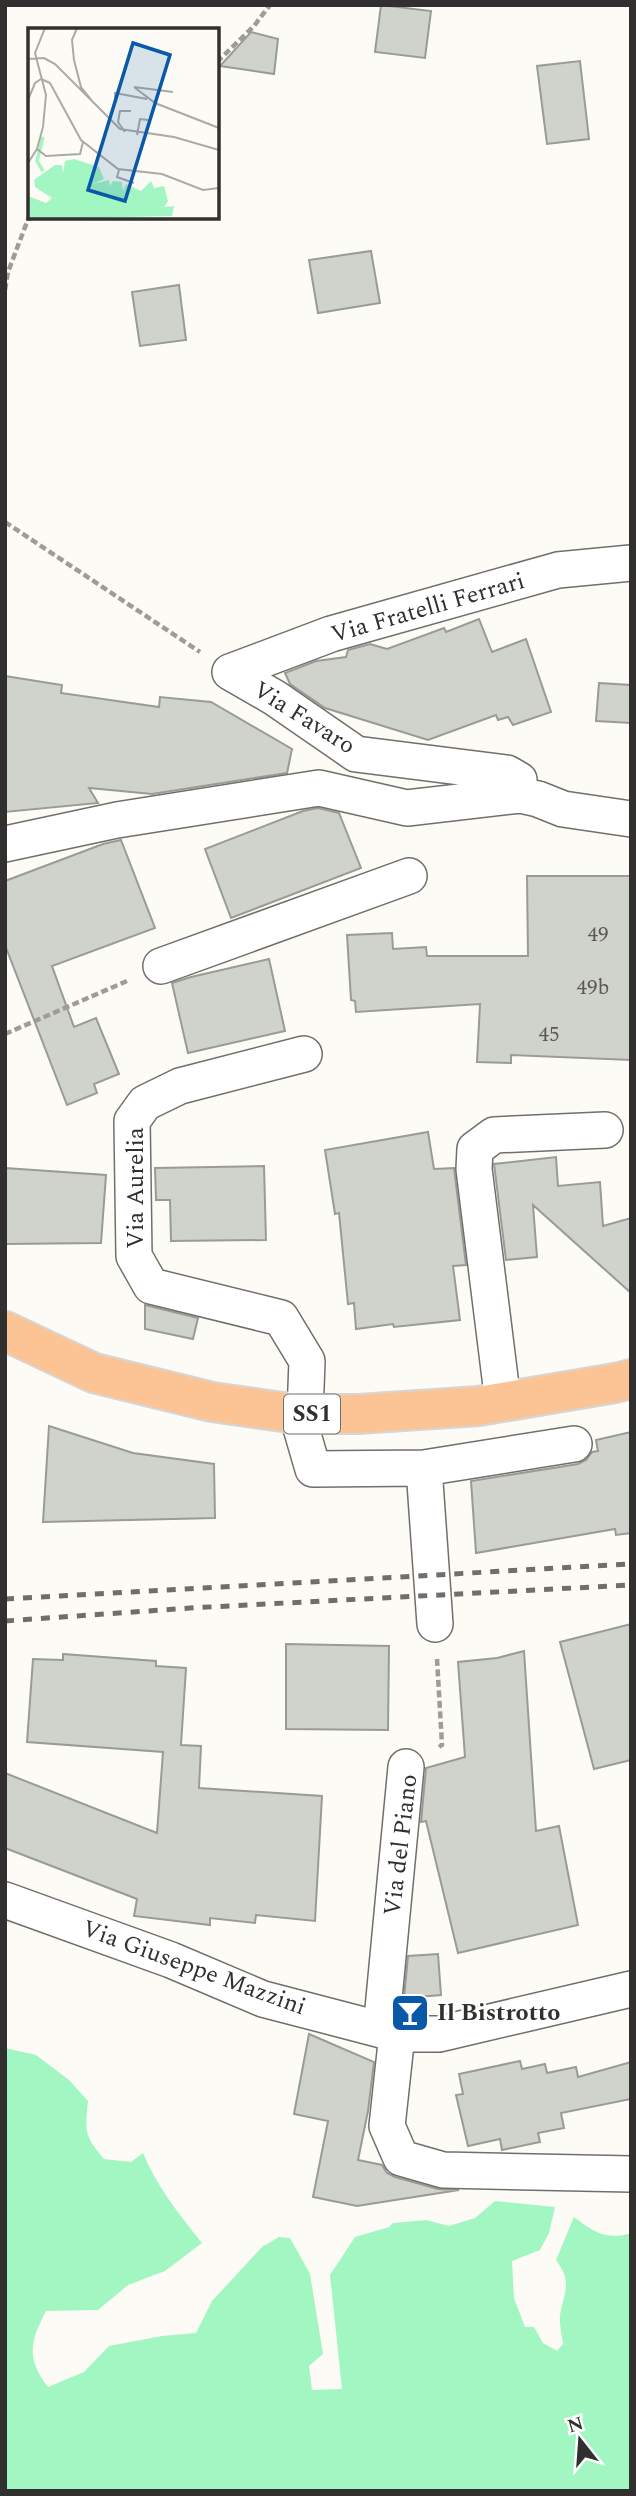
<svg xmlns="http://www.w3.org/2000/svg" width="636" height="2496" viewBox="0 0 636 2496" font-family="Spectral,serif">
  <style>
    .water { fill: #a2f6c2 }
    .building { fill: #d0d2cc; stroke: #999b96; stroke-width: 2 }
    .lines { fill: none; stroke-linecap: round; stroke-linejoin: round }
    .street-casing { stroke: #716f6a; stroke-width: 38 }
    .primary-casing { stroke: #d6d6d5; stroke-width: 42 }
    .path { stroke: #9e9c98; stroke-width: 4.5; stroke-dasharray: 7 3.5; stroke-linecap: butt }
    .street { stroke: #fff; stroke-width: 35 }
    .primary { stroke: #fcc495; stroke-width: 38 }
    .rail { stroke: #6f6e6a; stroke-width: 5; stroke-dasharray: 9 9; stroke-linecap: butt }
    .labels { text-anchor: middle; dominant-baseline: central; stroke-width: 5; stroke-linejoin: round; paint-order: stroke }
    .number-label { font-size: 21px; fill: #595856 }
    .shield { fill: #fff; stroke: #6f6e6d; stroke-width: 2 }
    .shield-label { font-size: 23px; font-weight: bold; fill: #31302e }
    .street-label { font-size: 24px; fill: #31302e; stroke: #fff }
    .poi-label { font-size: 24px; font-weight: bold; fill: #31302e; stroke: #fff; text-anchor: start }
    .inset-river { fill: none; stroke: #a2f6c2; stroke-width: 3.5 }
    .inset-road { fill: none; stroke: #abaaa5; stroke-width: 2 }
    .view { fill: #0a59a8; fill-opacity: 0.15; stroke: #0a59a8; stroke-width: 3.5 }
    .inset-edge { fill: none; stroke: #31302e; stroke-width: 3.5 }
  </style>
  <rect width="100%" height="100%" fill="#fdfbf5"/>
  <path class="water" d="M 5,2048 L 36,2055 L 69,2080 L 88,2101 C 85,2132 84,2135 104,2159 L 131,2162 L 143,2153 C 157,2187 179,2214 202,2243 L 165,2271 L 128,2285 L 98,2310 L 46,2311 C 30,2342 26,2358 48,2387 L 84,2372 L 109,2346 L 162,2336 L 196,2333 L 212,2301 L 262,2247 L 279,2237 L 290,2238 L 310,2274 L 323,2354 L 309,2366 L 312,2390 L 342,2389 L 330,2275 L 355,2237 L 389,2227 L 393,2223 L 426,2220 L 449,2226 L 475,2218 L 495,2201 L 555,2207 L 549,2233 L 540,2250 L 512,2261 L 514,2298 L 525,2327 L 534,2327 L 543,2343 L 557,2351 L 563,2344 C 562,2335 559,2324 560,2315 C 564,2291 573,2283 556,2260 L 574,2217 C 592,2231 607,2241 631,2233 L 631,2491 L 5,2491 Z"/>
  <path class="building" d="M 381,5 L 431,11 L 425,58 L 375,52 Z
    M 251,32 L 278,39 L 274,74 L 220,66 Z
    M 580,61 L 589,139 L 547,144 L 537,66 Z
    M 371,251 L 380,303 L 318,313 L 309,260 Z
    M 179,285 L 186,340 L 140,346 L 132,292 Z
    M 479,619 L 492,652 L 526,639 L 551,712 L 513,725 L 508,717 L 498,720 L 496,715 L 428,740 L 325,708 L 290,684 L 285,673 L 316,661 L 346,657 L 348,650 L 370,644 L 387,649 L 444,628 L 446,632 Z
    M 5,676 L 62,685 L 61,693 L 159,707 L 160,697 L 211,702 L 292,749 L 287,773 L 152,794 L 89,788 L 98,803 L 5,812 Z
    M 599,683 L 631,685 L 631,723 L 596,721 Z
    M 318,808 L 339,813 L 361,868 L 231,918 L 205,849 L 303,811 Z
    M 121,840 L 155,928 L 52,966 L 74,1027 L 96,1018 L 119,1074 L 94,1084 L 97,1093 L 67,1105 L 5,945 L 5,881 L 103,844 Z
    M 527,876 L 631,876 L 631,1060 L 511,1055 L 511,1063 L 477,1062 L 480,1004 L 356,1012 L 355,1001 L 351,1000 L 347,935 L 392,933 L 393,949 L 426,947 L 427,956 L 528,956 Z
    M 269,959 L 285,1031 L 188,1053 L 172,983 L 191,977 Z
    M 428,1132 L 434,1169 L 454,1168 L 466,1265 L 453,1266 L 460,1320 L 394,1327 L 393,1324 L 356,1329 L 354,1303 L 348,1304 L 339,1213 L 335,1214 L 325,1150 Z
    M 556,1157 L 558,1186 L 600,1182 L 603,1226 L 631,1218 L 631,1293 L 533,1205 L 537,1257 L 506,1260 L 494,1164 Z
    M 264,1166 L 266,1240 L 171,1241 L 170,1200 L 156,1200 L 155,1168 Z
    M 5,1168 L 106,1175 L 101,1243 L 5,1244 Z
    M 145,1305 L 198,1318 L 193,1339 L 145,1329 Z
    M 49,1426 L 133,1453 L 214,1464 L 215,1518 L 43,1522 Z
    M 631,1432 L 631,1533 L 616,1535 L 615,1529 L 476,1553 L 471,1481 L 578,1464 L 586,1460 L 592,1452 L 598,1451 L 596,1440 Z
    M 631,1624 L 631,1760 L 594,1769 L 560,1642 Z
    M 286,1644 L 389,1646 L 388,1730 L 286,1729 Z
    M 524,1651 L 536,1831 L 559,1826 L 578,1925 L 458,1953 L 426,1821 L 421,1822 L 426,1768 L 465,1757 L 458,1662 L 497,1658 Z
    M 63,1654 L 156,1661 L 156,1666 L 186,1668 L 181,1745 L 201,1746 L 199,1788 L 322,1796 L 315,1921 L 256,1915 L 255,1923 L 210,1918 L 210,1925 L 134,1916 L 137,1899 L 5,1848 L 5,1773 L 157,1833 L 163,1752 L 27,1742 L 33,1659 L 63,1660 Z
    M 438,1954 L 441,1995 L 404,1998 L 408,1956 Z
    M 309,2034 L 374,2062 L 368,2111 L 358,2160 L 382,2165 L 387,2173 L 395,2177 L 438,2189 L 459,2190 L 357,2206 L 313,2197 L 328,2121 L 294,2114 Z
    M 520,2061 L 522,2069 L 545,2064 L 547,2073 L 576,2067 L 578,2077 L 631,2062 L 631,2099 L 561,2113 L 564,2128 L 538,2133 L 540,2142 L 502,2150 L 500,2139 L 468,2146 L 456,2095 L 463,2094 L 459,2074 Z"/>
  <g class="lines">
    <defs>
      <path id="street" d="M 230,672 L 331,634 L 558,570 L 631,563
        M 230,672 L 275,698 L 356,754 L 507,773 L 519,780 L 520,795
        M 5,844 L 117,820 L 319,788 L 407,808 L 520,795 L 538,799 L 563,809 L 631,819
        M 161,966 L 409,876
        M 304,1054 L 180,1086 L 145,1103 L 132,1121 L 134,1256 L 151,1286 L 281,1318 L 307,1361 L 305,1414
        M 503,1402 L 474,1169 L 475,1149 L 494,1135 L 605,1130
        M 297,1414 L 313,1469 L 424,1468 L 574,1444
        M 424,1468 L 435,1624
        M 5,1900 L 171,1960 L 263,1999 L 397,2034 L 439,2034 L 631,1989
        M 381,2030 L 406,1767
        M 397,2034 L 387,2126 L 401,2158 L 443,2170 L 631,2174"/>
      <path id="primary" d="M 5,1331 L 94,1373 L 212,1402 L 297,1414 L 358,1414 L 479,1406 L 615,1383 L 631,1379"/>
    </defs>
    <use href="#street" class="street-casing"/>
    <use href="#primary" class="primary-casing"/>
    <path class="path" d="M 217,62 L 254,26 L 270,5
      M 5,290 L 8,272 L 30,214
      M 5,522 L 200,652
      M 5,1034 L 127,981
      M 437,1659 L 442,1745 L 439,1747"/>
    <use href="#street" class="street"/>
    <use href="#primary" class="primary"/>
    <path class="rail" d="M 5,1599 L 631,1564
      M 5,1621 L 190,1608 L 631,1585"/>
  </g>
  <defs>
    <symbol id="bar-square" viewBox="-11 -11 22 22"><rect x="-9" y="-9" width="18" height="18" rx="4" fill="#0a59a8" stroke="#fff"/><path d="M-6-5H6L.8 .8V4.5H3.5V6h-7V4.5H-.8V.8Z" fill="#fff"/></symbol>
  </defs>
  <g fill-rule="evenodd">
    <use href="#bar-square" x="388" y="1991" width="44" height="44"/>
  </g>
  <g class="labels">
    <g class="number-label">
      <text x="598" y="935">49</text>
      <text x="593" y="988">49b</text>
      <text x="549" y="1035">45</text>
    </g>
    <rect class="shield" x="284" y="1394.5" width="56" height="39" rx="5"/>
    <g class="shield-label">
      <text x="312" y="1414">SS1</text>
    </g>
    <g class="street-label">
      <text transform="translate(428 608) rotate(-16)">Via Fratelli Ferrari</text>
      <text transform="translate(304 718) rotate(32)">Via Favaro</text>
      <text transform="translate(136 1188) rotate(-90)">Via Aurelia</text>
      <text transform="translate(401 1845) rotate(-83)">Via del Piano</text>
      <text transform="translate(194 1968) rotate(20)">Via Giuseppe Mazzini</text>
    </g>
    <g class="poi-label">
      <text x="437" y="2013">Il Bistrotto</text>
    </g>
  </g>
  <g transform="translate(28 28)">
    <rect width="191" height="191" fill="#fdfbf5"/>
    <path d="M 46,131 L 71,139 L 76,151 L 65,156 L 81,152 L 82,158 L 85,153 L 94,154 L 95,163 L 98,156 L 113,163 L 123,153 L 126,160 L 136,158 L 140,173 L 136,179 L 146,178 L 144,188 L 0,191 L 0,168 L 18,175 L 24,170 L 7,159 L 6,152 L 27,137 L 34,137 L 35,145 L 37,133 Z" fill="#a2f6c2"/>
    <path class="inset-river" d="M 15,109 L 9,133 L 15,143"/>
    <path class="inset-road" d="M 49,0 L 44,12 L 46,32 L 53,59 L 65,74M 0,31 L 16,30 L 27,36 L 92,101 L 146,109 L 191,122M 13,51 L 22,55 L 53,112 L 90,141 L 134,146 L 175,162 L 191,160M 106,59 L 127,75 L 191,100M 106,59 L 145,64M 87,70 L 87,65 L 119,71M 0,72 L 7,55 L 13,51M 15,99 L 18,67 L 7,25 L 17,0M 97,104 L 90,94 L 92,83 L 103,83M 109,107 L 112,91 L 120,92M 9,121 L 15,99M 0,135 L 9,121 L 18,128 L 52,126 L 55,114M 91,142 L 89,149 L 106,155"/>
    <path class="view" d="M 105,15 L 142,27 L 97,173 L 60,162 Z"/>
    <rect width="191" height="191" class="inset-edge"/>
  </g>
  <rect width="636" height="2496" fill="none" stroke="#31302e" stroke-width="14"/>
  <g transform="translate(580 2440) rotate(343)" stroke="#ffffff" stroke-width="5" paint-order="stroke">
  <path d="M0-5L12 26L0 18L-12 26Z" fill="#31302e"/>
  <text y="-10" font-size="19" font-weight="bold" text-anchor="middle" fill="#31302e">N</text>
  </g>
</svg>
